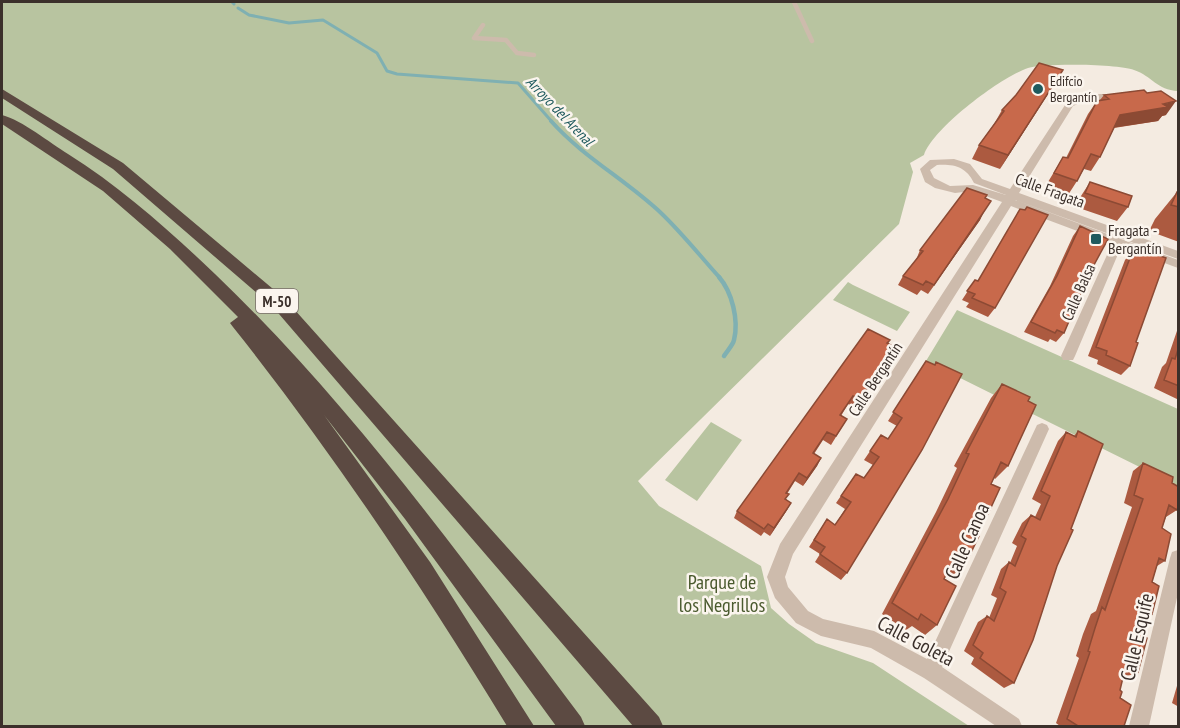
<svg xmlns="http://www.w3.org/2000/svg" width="1180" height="728" viewBox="0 0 1180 728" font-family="'PT Sans Narrow',sans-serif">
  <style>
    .green { fill: #b8c4a0 }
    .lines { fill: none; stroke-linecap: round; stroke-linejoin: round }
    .stream-far2 { stroke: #7fb0b2; stroke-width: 3 }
    .stream-far1 { stroke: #7fb0b2; stroke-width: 4 }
    .stream { stroke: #7fb0b2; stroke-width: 4.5 }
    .service { stroke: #cdbbac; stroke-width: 4.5 }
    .minor { fill: #cdbbac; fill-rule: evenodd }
    .motorway { fill: #5c4a42; fill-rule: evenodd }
    .wall { fill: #ac5a40 }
    .shaded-wall { fill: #8c4a34 }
    .building { fill: #c8694b; stroke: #8c4a34; stroke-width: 1.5 }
    .poi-dot { fill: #1f5a5e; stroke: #fbf5ee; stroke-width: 2 }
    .labels { text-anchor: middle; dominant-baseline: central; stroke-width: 5; stroke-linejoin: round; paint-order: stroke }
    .far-poi-label { font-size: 14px; fill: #3b302b; stroke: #fbf5ee; text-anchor: start }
    .far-water-label { font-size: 15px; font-style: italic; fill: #1f5a5e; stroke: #fbf5ee }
    .shield { fill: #fbf5ee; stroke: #756b66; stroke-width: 1.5 }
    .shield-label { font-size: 15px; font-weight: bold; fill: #3b302b }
    .street-label { font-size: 16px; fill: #3b302b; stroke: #fbf5ee }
    .poi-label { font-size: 16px; fill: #3b302b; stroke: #fbf5ee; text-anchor: start }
    .near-street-label { font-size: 20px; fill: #3b302b; stroke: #fbf5ee }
    .near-park-label { font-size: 20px; fill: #4a5a2e; stroke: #fbf5ee }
  </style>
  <rect width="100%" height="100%" fill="#f4ebe1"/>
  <path class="green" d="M 2,2 L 1178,2 L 1178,91 C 1157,90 1152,76 1134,70 C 1118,64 1044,63 1028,68 C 1001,77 933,128 924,155 L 910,163 L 913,172 L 899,224 L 638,481 L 659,506 L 761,566 L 771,608 L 789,624 L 816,643 L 873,663 L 969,726 L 2,726 Z
    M 848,282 L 853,285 L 910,312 L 897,331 L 833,300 Z
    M 957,310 L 1178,409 L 1178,486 L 926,361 Z
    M 711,422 L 742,440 L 697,501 L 665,480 Z"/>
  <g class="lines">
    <path class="stream-far2" d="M 232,2 L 234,4
      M 238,8 L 249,15 L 289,23 L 323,20 L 377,53 L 387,71 L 397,74 L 518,83 L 553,123"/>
    <path class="stream-far1" d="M 551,121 C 583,157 626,180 661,213 C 682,233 701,257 720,278"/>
    <path class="stream" d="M 719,277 C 732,292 739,320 734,340 C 733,345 727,351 724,356"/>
    <path class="service" d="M 794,2 L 812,41
      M 483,25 L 474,38 L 506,40 L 517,53 L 534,55"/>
    <path class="minor" d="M 1087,94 L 1119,94 L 1124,97 L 1119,100 L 1088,100 L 1073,106 L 1019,193 L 1178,251 L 1178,259 L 1015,200 L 1178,260 L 1178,268 L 1121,247 L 1075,356 L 1073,360 L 1063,360 L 1061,356 L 1112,244 L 1011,206 L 793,554 L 785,577 L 788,587 L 808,611 L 823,619 L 874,631 L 927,659 L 1037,425 L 1042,423 L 1047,425 L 1049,429 L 942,667 L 1019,719 L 1022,726 L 996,726 L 924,678 L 871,648 L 821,636 L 796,623 L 775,598 L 767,577 L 780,544 L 1002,202 L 972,191 L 955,193 L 935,188 L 925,182 L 920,169 L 930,160 L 954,159 L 970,164 L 982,179 L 1010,189 L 1067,102 ZM 937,165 C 955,164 966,167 974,183 L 1006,195 L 973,185 L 950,186 L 934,178 L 930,170 Z
      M 1178,550 L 1178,593 L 1149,726 L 1129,726 L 1170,558 L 1172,552 Z"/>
    <path class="motorway" d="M 2,89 L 123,163 L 285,299 L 659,717 L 663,726 L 633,726 L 273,307 L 113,169 L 2,98 Z
      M 2,115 C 22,120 50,143 68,154 C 122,188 170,231 215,274 C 354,407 466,564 581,717 L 585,726 L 556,726 L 405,519 L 324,415 L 430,562 L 534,726 L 507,726 C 423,588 334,454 233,327 L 230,323 L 238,317 L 170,249 L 103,191 L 2,124 Z"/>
  </g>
  <path class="wall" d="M 1055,83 L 1000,169 L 972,159 L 979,145 L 994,124 L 1002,110 Z
    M 1104,95 L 1166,115 L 1162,116 L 1158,121 L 1114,128 L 1100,157 L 1091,171 L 1084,169 L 1077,181 L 1068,195 L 1045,187 L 1063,157 L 1066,158 L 1088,114 L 1097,101 L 1100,100 Z
    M 1090,182 L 1128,207 L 1117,221 L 1076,207 L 1081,196 Z
    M 1177,192 L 1179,193 L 1179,242 L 1149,231 L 1155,219 Z
    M 985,198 L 980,220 L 928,294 L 921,290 L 917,295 L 898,285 L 903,276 L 916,260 L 920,250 Z
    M 1080,226 L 1088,276 L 1064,333 L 1056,342 L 1050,339 L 1048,342 L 1024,332 L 1050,286 L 1073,236 Z
    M 1141,249 L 1136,342 L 1130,366 L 1121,375 L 1097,364 L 1098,360 L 1088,356 L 1125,260 L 1133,250 L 1138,252 Z
    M 975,280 L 995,308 L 988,317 L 966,307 L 969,303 L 962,300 Z
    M 1179,325 L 1179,400 L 1154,388 L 1162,367 L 1166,363 Z
    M 890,340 L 888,344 L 894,347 L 889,356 L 855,408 L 848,404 L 841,416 L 847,419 L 831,445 L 823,440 L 814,454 L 821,458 L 817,466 L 803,486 L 795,481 L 787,494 L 786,499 L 791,503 L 787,510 L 770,536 L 764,532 L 761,536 L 734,518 L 737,511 Z
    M 926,361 L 847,573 L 841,580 L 815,562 L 820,554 L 809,547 L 827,519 L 835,525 L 845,509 L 836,503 L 856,474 L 864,478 L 873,465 L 864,460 L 881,435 L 888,439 L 897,426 L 888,421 Z
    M 1002,384 L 1028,401 L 1008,466 L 995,479 L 994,478 L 991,484 L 988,514 L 975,527 L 972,525 L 969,530 L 966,563 L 953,575 L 948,571 L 944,579 L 937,625 L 925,635 L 912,626 L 906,630 L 882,614 L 936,512 L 957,468 L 954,466 L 991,398 Z
    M 1078,431 L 1057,566 L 1014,683 L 1004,688 L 971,664 L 974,658 L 964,651 L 978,622 L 987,616 L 989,618 L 997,598 L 991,595 L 1001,569 L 1009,562 L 1010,563 L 1017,546 L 1012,543 L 1022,523 L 1031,515 L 1035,517 L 1041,504 L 1032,499 L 1058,441 L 1066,432 L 1074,436 Z
    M 1143,463 L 1172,483 L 1177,510 L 1166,517 L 1162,528 L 1165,561 L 1157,566 L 1152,582 L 1152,614 L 1140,620 L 1136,631 L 1138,672 L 1125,677 L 1123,676 L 1120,690 L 1124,726 L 1060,726 L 1056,723 L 1079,658 L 1076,656 L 1083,634 L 1091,614 L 1096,611 L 1132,507 L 1124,503 L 1133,471 Z
    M 1179,679 L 1179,707 L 1172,703 Z"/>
  <path class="shaded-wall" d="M 1063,70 L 1055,83 L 1000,169 L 1008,155 Z
    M 1176,101 L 1166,115 L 1162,116 L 1158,121 L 1111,128 L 1120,115 Z
    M 985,210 L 980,220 L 928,294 L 934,285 Z
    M 894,347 L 889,356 L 855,408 L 860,399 Z
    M 821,458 L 817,466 L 803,486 L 807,478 Z
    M 791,503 L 787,510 L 770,536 L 774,528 Z"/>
  <path class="building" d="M 1039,63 L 1063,70 L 1008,155 L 979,145 L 1004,111 L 1002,110 L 1016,95 Z
    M 1144,90 L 1147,93 L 1161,91 L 1176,101 L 1163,104 L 1168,107 L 1120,115 L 1100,157 L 1091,154 L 1077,181 L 1054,173 L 1063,157 L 1068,158 L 1097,101 L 1109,99 L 1104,95 Z
    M 1090,182 L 1132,196 L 1128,207 L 1085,193 Z
    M 967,188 L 987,195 L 985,198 L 991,201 L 985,210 L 934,285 L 926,281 L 923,285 L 903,276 L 923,251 L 920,250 Z
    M 1177,192 L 1179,193 L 1179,207 L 1171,205 Z
    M 1027,207 L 1048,215 L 995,308 L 972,298 L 975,294 L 967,291 L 975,280 L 978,281 L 1020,209 L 1025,210 Z
    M 1080,226 L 1108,239 L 1088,276 L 1064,333 L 1057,330 L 1055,333 L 1031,322 L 1057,276 Z
    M 1141,249 L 1166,258 L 1136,342 L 1138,343 L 1130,366 L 1106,355 L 1107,351 L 1096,347 L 1133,250 L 1139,253 Z
    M 868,329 L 890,340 L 887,343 L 894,347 L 860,399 L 853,396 L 840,415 L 847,419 L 836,436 L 827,432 L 813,453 L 821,458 L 807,478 L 799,473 L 786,493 L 789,494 L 785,499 L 791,503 L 774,528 L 768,524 L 764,529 L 737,511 Z
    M 1179,346 L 1179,386 L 1164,380 L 1172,358 L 1175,359 Z
    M 926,361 L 935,365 L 936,362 L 962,374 L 922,450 L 847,573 L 820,554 L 825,547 L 814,540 L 827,519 L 835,525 L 851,502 L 841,496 L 856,474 L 864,478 L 879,457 L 870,451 L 881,435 L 888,439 L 902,418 L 893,412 Z
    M 1002,384 L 1030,397 L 1028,401 L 1036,405 L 1008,466 L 1001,462 L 991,484 L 1000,488 L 988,514 L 979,509 L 969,530 L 979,536 L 966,563 L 955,556 L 944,579 L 956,586 L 937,625 L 921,614 L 918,620 L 892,603 L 948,499 L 969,454 L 966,453 Z
    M 1078,431 L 1103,444 L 1071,529 L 1073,530 L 1057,566 L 1033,640 L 1014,683 L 980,658 L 983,653 L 973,645 L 987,616 L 994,621 L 1006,592 L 1000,588 L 1009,562 L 1015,566 L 1026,539 L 1021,536 L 1031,515 L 1040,520 L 1050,496 L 1041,491 L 1064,438 L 1066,432 L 1076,437 Z
    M 1143,463 L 1173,477 L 1172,483 L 1179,487 L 1179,504 L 1177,510 L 1169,505 L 1162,528 L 1171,534 L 1165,561 L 1159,558 L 1152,582 L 1159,586 L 1152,614 L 1143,609 L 1136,631 L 1147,638 L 1138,672 L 1126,665 L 1120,690 L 1122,692 L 1120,698 L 1131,705 L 1124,726 L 1078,726 L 1067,719 L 1090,652 L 1088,651 L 1095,628 L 1102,607 L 1105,610 L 1143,499 L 1134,495 Z"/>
  <g class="poi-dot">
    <circle cx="1038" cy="89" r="6"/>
    <rect x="1090" y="233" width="12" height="12" rx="3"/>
  </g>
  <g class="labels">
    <g class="far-poi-label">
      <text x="1050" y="81">Edifcio<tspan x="1050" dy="16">Bergantín</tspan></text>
    </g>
    <g class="far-water-label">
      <text transform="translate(560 111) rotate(46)">Arroyo del Arenal</text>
    </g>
    <rect class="shield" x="256" y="289" width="42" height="24" rx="4.5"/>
    <g class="shield-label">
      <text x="277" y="301">M-50</text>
    </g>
    <g class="street-label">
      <text transform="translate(1050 190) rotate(20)">Calle Fragata</text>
      <text transform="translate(1078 292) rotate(-66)">Calle Balsa</text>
      <text transform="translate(875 379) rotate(-57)">Calle Bergantín</text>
    </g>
    <g class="poi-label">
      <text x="1108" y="230">Fragata -<tspan x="1108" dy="18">Bergantín</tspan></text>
    </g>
    <g class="near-street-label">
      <text transform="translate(967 541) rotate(-66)">Calle Canoa</text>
      <text transform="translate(1137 637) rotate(-77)">Calle Esquife</text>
      <text transform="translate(916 641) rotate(28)">Calle Goleta</text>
    </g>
    <g class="near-park-label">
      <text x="722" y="582">Parque de<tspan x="722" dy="23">los Negrillos</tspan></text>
    </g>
  </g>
  <rect width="1180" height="728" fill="none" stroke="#3b302b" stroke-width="6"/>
</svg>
